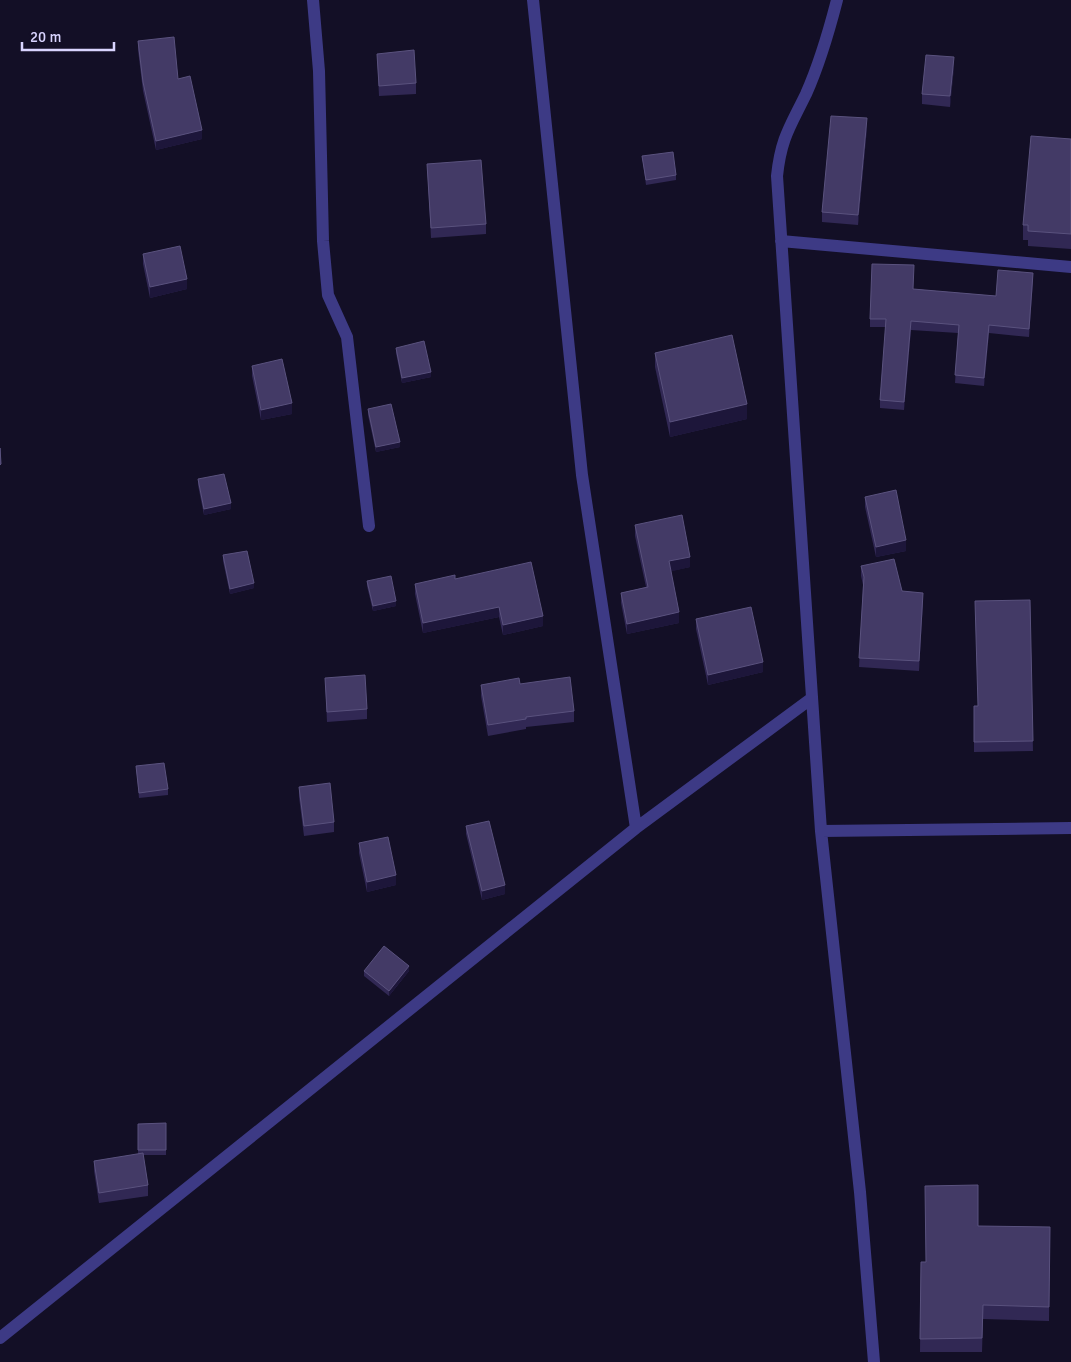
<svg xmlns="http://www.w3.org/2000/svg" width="1071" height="1362" viewBox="0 0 1071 1362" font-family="Signika,sans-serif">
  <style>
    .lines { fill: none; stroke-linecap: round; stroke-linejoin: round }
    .street { stroke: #3d3a85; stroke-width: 12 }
    .wall { fill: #312854 }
    .shaded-wall { fill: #1d163a }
    .building { fill: #433a66; stroke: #5a527e }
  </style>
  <rect width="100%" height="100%" fill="#130f26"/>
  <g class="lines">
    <path class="street" d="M 313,0 L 319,71 L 323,241 L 328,295 L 347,337 L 369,526
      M 533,0 L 582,475 L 636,828
      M 837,0 C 829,31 819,65 806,94 C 790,127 781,138 777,176 L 821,831 L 860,1192 L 874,1362
      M 781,241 L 1071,267
      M 821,831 L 1071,828
      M 0,1338 L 636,828 L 812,698"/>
  </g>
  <path class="wall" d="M 138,41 L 178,79 L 202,139 L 156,150 L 143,91 L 138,50 Z
    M 377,54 L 416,83 L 416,94 L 379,96 Z
    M 954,67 L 950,107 L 922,104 L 922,94 Z
    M 867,128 L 858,225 L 822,222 L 822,212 Z
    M 1071,139 L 1071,249 L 1028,246 L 1028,240 L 1023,240 L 1023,225 Z
    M 642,156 L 676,175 L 676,180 L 646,185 Z
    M 427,164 L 486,224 L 486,234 L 431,238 Z
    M 143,254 L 187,289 L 150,298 L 143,264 Z
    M 1033,281 L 1029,337 L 989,333 L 984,386 L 955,383 L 958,333 L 911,330 L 904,410 L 880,408 L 880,400 L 886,327 L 870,327 L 870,319 L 913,289 L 996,296 Z
    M 396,348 L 431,377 L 402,383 L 396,353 Z
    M 655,353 L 747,419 L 670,437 L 655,367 Z
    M 252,366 L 292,414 L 261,420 L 252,376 Z
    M 368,409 L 400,447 L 376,452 L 368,415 Z
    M 198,479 L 231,509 L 204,515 L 198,485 Z
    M 865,497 L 906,551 L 876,557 L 865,507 Z
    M 635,525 L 690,567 L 671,571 L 679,623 L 627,634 L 621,603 L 621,593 L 646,587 L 635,536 Z
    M 223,555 L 254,588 L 230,594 L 223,561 Z
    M 861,566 L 902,591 L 923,602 L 919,671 L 859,667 L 863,585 L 861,576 Z
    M 455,579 L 543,626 L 503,635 L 499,617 L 423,633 L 415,594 L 415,584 Z
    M 367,581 L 396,606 L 373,611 L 367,586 Z
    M 1030,600 L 1033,751 L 974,752 L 974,706 L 978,706 Z
    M 696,619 L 763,672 L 708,685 L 696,629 Z
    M 325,678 L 367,709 L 367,719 L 327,722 Z
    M 520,684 L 574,711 L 574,722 L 526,727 L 526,729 L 488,736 L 481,696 L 481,685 Z
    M 136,766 L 168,789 L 168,795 L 139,798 Z
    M 299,787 L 334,822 L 334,832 L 304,836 L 299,797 Z
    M 466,826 L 505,894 L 482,900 L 466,834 Z
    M 359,843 L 396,885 L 367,892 L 359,853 Z
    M 364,971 L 409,971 L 389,996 L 364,976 Z
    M 166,1123 L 166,1155 L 143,1155 L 148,1185 L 148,1196 L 99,1203 L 94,1171 L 94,1161 L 138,1154 L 138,1124 Z
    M 978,1226 L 1050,1227 L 1049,1321 L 983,1319 L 982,1352 L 920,1352 L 921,1262 L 926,1262 Z"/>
  <path class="shaded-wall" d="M 954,57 L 954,67 L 950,107 L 950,96 Z
    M 867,118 L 867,128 L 858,225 L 858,215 Z
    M 202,130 L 202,139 L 156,150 L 156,141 Z
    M 1033,273 L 1033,281 L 1029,337 L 1029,329 Z
    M 187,279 L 187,289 L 150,298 L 150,287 Z
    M 911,321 L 911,330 L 904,410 L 904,402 Z
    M 989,325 L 989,333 L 984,386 L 984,378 Z
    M 431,372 L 431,377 L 402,383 L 402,378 Z
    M 292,403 L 292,414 L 261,420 L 261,410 Z
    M 747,404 L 747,419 L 670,437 L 670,422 Z
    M 400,442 L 400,447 L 376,452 L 376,447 Z
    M 231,503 L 231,509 L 204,515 L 204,509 Z
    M 906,540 L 906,551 L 876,557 L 876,547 Z
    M 690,557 L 690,567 L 669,572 L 669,561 Z
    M 254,583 L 254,588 L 230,594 L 230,589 Z
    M 923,593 L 923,602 L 919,671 L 919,661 Z
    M 396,601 L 396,606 L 373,611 L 373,606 Z
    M 499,607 L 499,617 L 423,633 L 423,623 Z
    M 679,612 L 679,623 L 627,634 L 627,624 Z
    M 543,616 L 543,626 L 503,635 L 503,625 Z
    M 763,662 L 763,672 L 708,685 L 708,675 Z
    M 396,875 L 396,885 L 367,892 L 367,882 Z
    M 505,885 L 505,894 L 482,900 L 482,891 Z
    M 409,966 L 409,971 L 389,996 L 389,991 Z"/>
  <path class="building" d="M 174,37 L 178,79 L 190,76 L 202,130 L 156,141 L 143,82 L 138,41 Z
    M 414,50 L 416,83 L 379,86 L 377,54 Z
    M 926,55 L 954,57 L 950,96 L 922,94 Z
    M 831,116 L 867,118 L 858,215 L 822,212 Z
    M 1031,136 L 1071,139 L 1071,234 L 1028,231 L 1028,225 L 1023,225 Z
    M 673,152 L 676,175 L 646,180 L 642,156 Z
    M 481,160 L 486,224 L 431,228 L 427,164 Z
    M 180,246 L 187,279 L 150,287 L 143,254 Z
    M 872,264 L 914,265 L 913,289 L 996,296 L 998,270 L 1033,273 L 1029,329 L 989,325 L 984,378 L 955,375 L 959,325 L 911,321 L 904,402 L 880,400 L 886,319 L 870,319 Z
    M 732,335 L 747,404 L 670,422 L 655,353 Z
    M 424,341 L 431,372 L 402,378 L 396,348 Z
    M 282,359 L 292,403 L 261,410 L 252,366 Z
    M 391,404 L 400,442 L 376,447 L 368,409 Z
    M 0,448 L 1,464 L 0,465 Z
    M 224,474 L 231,503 L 204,509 L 198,479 Z
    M 896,490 L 906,540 L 876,547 L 865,497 Z
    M 682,515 L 690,557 L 669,561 L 679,612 L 627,624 L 621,593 L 648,587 L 635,525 Z
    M 247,551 L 254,583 L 230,589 L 223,555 Z
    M 894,559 L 902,591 L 923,593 L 919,661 L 859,658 L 864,577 L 861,566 Z
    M 531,562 L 543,616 L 503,625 L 499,607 L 423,623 L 415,584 L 455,575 L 455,579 Z
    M 391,576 L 396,601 L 373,606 L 367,581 Z
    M 1030,600 L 1033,741 L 974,742 L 974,706 L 978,706 L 975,601 Z
    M 751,607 L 763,662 L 708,675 L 696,619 Z
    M 365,675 L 367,709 L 327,712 L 325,678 Z
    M 570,677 L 574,711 L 526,717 L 526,719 L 488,725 L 481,685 L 519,678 L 520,684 Z
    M 164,763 L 168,789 L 139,793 L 136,766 Z
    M 330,783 L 334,822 L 304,826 L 299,787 Z
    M 489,821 L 505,885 L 482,891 L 466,826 Z
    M 388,837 L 396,875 L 367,882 L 359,843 Z
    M 384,946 L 409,966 L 389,991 L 364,971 Z
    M 166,1123 L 166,1150 L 138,1150 L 138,1124 Z
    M 143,1153 L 148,1185 L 99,1193 L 94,1161 Z
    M 978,1185 L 978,1226 L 1050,1227 L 1049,1307 L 983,1305 L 982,1338 L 920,1339 L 921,1262 L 926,1262 L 925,1186 Z"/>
  <path d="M22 42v8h92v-8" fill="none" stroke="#d9d4ff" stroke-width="2.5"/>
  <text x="30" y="42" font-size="15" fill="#d9d4ff" stroke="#130f26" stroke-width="4" paint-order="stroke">20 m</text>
</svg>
